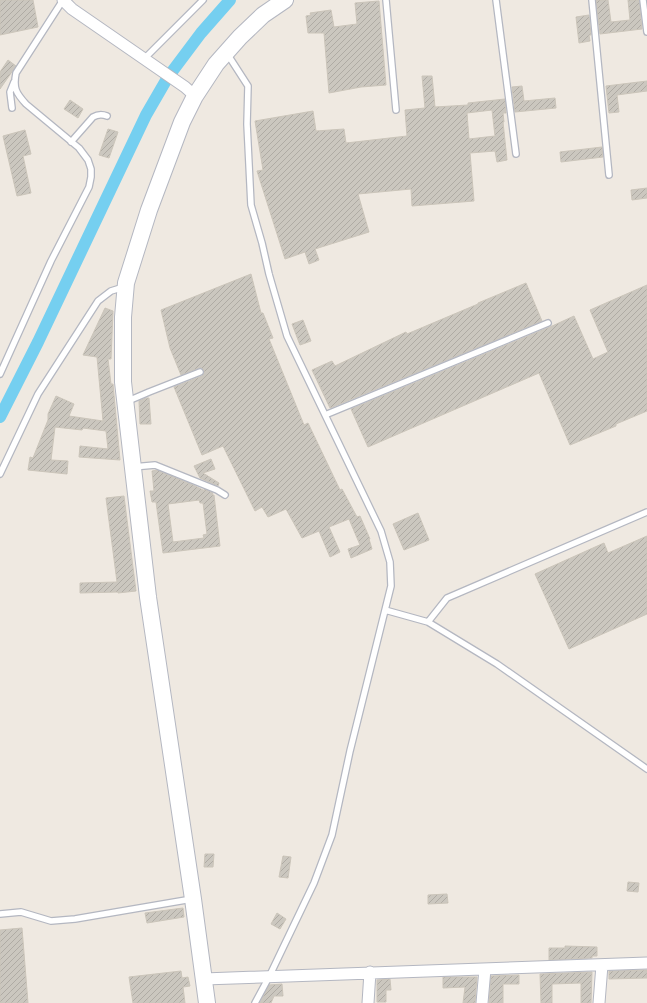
<svg xmlns="http://www.w3.org/2000/svg" width="647" height="1003" viewBox="0 0 647 1003" font-family="'Nunito Sans',sans-serif">
  <style>
    .lines { fill: none; stroke-linecap: round; stroke-linejoin: round }
    .canal { stroke: #75cff0; stroke-width: 12 }
    .building { fill: url(#building-hatch); stroke: #cbc5ba; fill-rule: evenodd }
    .lane-casing { stroke: #b4b7c1; stroke-width: 8 }
    .street-casing { stroke: #b4b7c1; stroke-width: 13 }
    .secondary-casing { stroke: #b4b7c1; stroke-width: 18 }
    .lane { stroke: #fff; stroke-width: 5.5 }
    .street { stroke: #fff; stroke-width: 11 }
    .secondary { stroke: #fff; stroke-width: 16 }
  </style>
  <defs>
    <pattern id="building-hatch" width="6" height="6" patternUnits="userSpaceOnUse"><rect width="6" height="6" fill="#cbc7bf"/><path d="M-1 1l2-2M0 6l6-6M5 7l2-2" fill="none" stroke="#afaba4"/></pattern>
  </defs>
  <rect width="100%" height="100%" fill="#efe9e1"/>
  <g class="lines">
    <path class="canal" d="M 0,417 L 38,342 L 146,115 L 168,77 L 201,33 L 230,0"/>
  </g>
  <path class="building" d="M 0,0 L 33,0 L 38,27 L 0,35 Z
    M 596,0 L 608,0 L 611,22 L 630,20 L 628,0 L 639,0 L 642,29 L 600,34 Z
    M 379,1 L 386,85 L 361,87 L 329,93 L 324,33 L 308,33 L 306,16 L 311,15 L 310,13 L 331,10 L 334,27 L 357,24 L 355,3 Z
    M 589,15 L 591,35 L 589,35 L 590,41 L 579,43 L 576,17 Z
    M 8,60 L 16,66 L 0,89 L 0,72 Z
    M 422,76 L 432,76 L 435,107 L 468,105 L 468,103 L 505,99 L 506,113 L 503,113 L 504,122 L 503,122 L 507,160 L 497,162 L 495,151 L 470,153 L 474,201 L 412,206 L 411,189 L 358,194 L 369,232 L 315,249 L 319,260 L 309,264 L 305,252 L 285,259 L 257,171 L 263,170 L 255,121 L 313,111 L 316,131 L 344,129 L 346,143 L 407,136 L 405,110 L 425,108 ZM 492,110 L 495,136 L 469,139 L 467,113 Z
    M 647,81 L 647,91 L 617,95 L 619,112 L 609,113 L 606,86 Z
    M 522,86 L 524,101 L 555,98 L 556,108 L 515,112 L 512,87 Z
    M 70,100 L 83,109 L 78,118 L 64,109 Z
    M 108,129 L 118,132 L 109,158 L 99,155 Z
    M 25,130 L 31,154 L 23,156 L 31,193 L 17,196 L 3,136 Z
    M 602,147 L 603,157 L 561,162 L 560,152 Z
    M 647,188 L 647,198 L 632,200 L 631,190 Z
    M 251,274 L 261,313 L 263,313 L 273,338 L 269,339 L 304,425 L 308,423 L 340,490 L 342,489 L 357,517 L 360,516 L 370,539 L 369,539 L 372,549 L 351,558 L 348,549 L 360,545 L 349,519 L 329,527 L 340,552 L 330,557 L 319,531 L 302,538 L 286,509 L 268,517 L 262,507 L 255,511 L 223,446 L 202,455 L 174,387 L 202,376 L 204,374 L 204,371 L 202,368 L 199,368 L 181,375 L 170,348 L 161,310 Z
    M 526,283 L 542,321 L 330,408 L 312,370 L 332,361 L 335,366 L 406,332 L 407,334 L 478,304 L 478,303 Z
    M 647,285 L 647,411 L 616,424 L 616,426 L 570,445 L 539,373 L 368,447 L 351,409 L 550,327 L 574,316 L 593,359 L 608,352 L 590,310 Z
    M 105,308 L 113,311 L 111,359 L 108,359 L 111,384 L 113,384 L 120,460 L 79,457 L 80,446 L 108,449 L 106,431 L 83,428 L 82,430 L 55,427 L 51,460 L 68,461 L 67,474 L 28,470 L 30,457 L 33,458 L 48,420 L 48,414 L 56,396 L 74,404 L 69,416 L 103,421 L 97,357 L 83,355 Z
    M 303,320 L 311,341 L 300,345 L 292,324 Z
    M 146,398 L 149,398 L 151,424 L 140,424 L 139,401 Z
    M 211,459 L 215,469 L 203,473 L 219,483 L 218,486 L 200,478 L 194,466 Z
    M 157,470 L 193,485 L 205,491 L 204,489 L 213,493 L 212,495 L 214,495 L 220,546 L 163,553 L 156,502 L 152,502 L 150,491 L 154,491 L 152,471 ZM 199,500 L 200,503 L 203,503 L 207,534 L 203,535 L 204,538 L 173,542 L 168,504 Z
    M 124,496 L 136,591 L 118,593 L 118,592 L 80,593 L 80,583 L 117,582 L 106,498 Z
    M 418,513 L 429,540 L 404,550 L 393,524 Z
    M 647,536 L 647,614 L 569,649 L 535,574 L 604,543 L 608,553 Z
    M 205,854 L 214,854 L 213,867 L 204,867 Z
    M 283,856 L 291,857 L 288,878 L 279,877 Z
    M 628,882 L 639,883 L 638,892 L 627,891 Z
    M 447,894 L 448,903 L 428,904 L 428,895 Z
    M 183,908 L 184,917 L 147,923 L 145,913 Z
    M 277,913 L 286,919 L 280,929 L 271,924 Z
    M 22,928 L 28,1003 L 0,1003 L 0,930 Z
    M 565,946 L 597,947 L 597,956 L 592,956 L 592,958 L 549,960 L 549,948 L 565,948 Z
    M 647,970 L 647,978 L 609,979 L 609,971 Z
    M 181,971 L 182,978 L 188,977 L 190,986 L 183,987 L 185,1003 L 133,1003 L 129,977 Z
    M 592,972 L 591,1003 L 581,1003 L 581,983 L 552,984 L 552,1003 L 541,1003 L 540,974 Z
    M 519,975 L 519,984 L 503,984 L 503,1003 L 489,1003 L 491,976 Z
    M 443,977 L 477,977 L 475,1003 L 463,1003 L 465,987 L 443,988 Z
    M 390,979 L 391,990 L 386,990 L 386,1002 L 377,1002 L 377,980 Z
    M 282,984 L 283,996 L 274,996 L 271,1003 L 260,1003 L 269,985 Z"/>
  <g class="lines">
    <defs>
      <path id="lane" d="M 386,0 L 396,110
        M 496,0 L 516,154
        M 592,0 L 609,175
        M 643,0 L 647,32
        M 228,55 L 248,86 L 247,124 L 251,205 L 262,243 L 269,274 L 287,336 L 381,531 L 390,562 L 391,586 L 350,751 L 332,835 L 314,883 L 269,977 L 255,1003
        M 144,59 L 203,0
        M 12,108 L 10,92 L 14,82
        M 71,142 L 93,117 C 98,114 102,114 107,116
        M 0,374 L 51,261 L 89,187 L 91,177 L 91,169 L 88,160 L 79,148 L 26,104 C 16,93 13,88 16,73 L 63,0
        M 128,401 L 149,392 L 200,372
        M 325,415 L 548,323
        M 133,467 L 155,465 L 217,490 L 225,495
        M 0,474 L 38,394 L 98,301 L 111,291 L 124,287
        M 385,610 L 428,622 L 447,598 L 647,512
        M 428,622 L 497,664 L 647,769
        M 0,914 L 21,912 L 51,921 L 75,919 L 192,899"/>
      <path id="street" d="M 63,0 L 72,9 L 185,87 L 195,96
        M 204,979 L 647,963
        M 368,1003 L 370,972
        M 482,1003 L 485,969
        M 599,1003 L 602,965"/>
      <path id="secondary" d="M 207,1003 L 193,899 L 148,597 L 123,382 L 123,317 L 126,283 L 149,210 L 182,122 L 195,96 L 216,64 L 240,37 L 263,15 L 285,0"/>
    </defs>
    <use href="#lane" class="lane-casing"/>
    <use href="#street" class="street-casing"/>
    <use href="#secondary" class="secondary-casing"/>
    <use href="#lane" class="lane"/>
    <use href="#street" class="street"/>
    <use href="#secondary" class="secondary"/>
  </g>
</svg>
